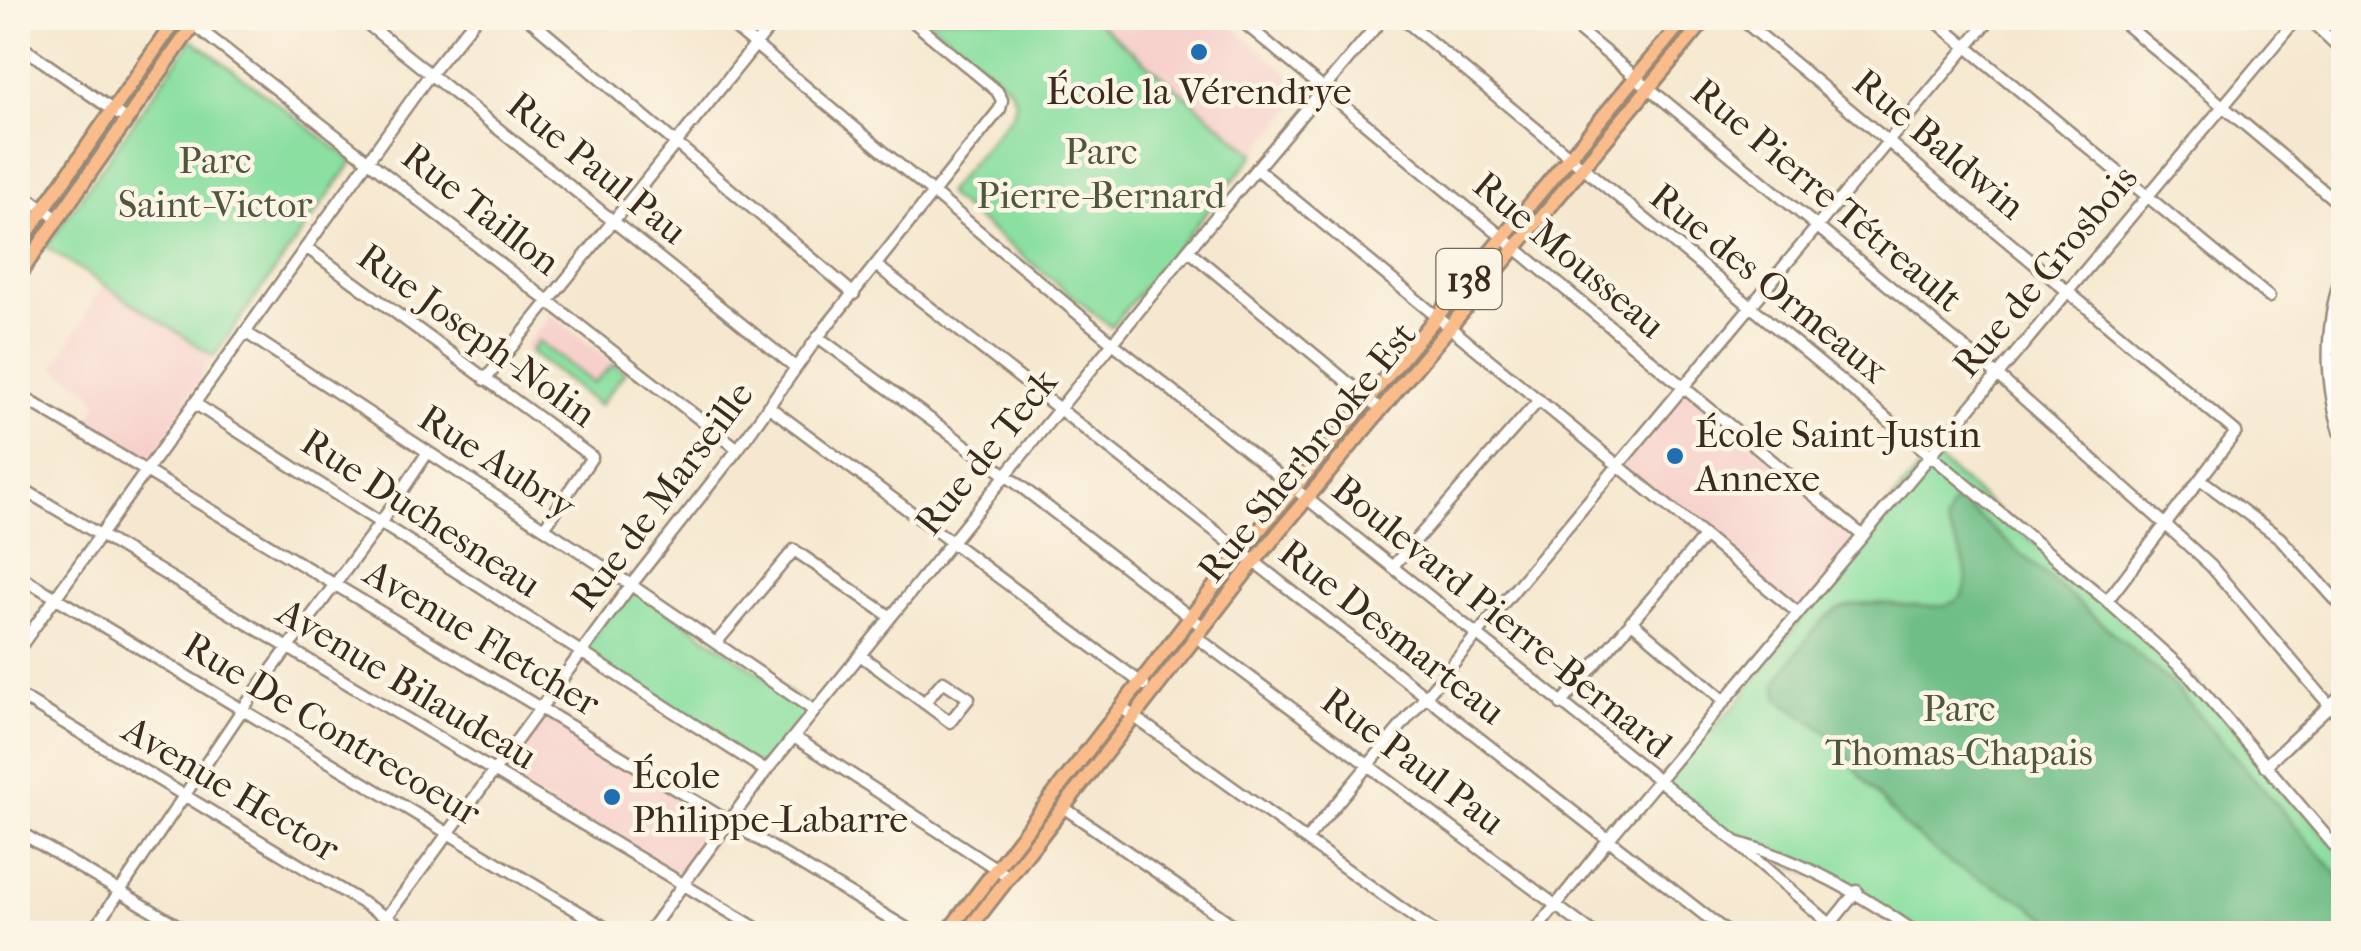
<svg xmlns="http://www.w3.org/2000/svg" width="2361" height="951" viewBox="0 0 2361 951" font-family="'IM FELL French Canon',serif">
  <style>
    .built { fill: #f7d0cc }
    .green { fill: #8adfa1; stroke: #628460; stroke-width: 2.5 }
    .forest { fill: #6fbe87; stroke: #557452; stroke-width: 2.5 }
    .lines { fill: none; stroke-linecap: round; stroke-linejoin: round }
    .minor-casing { stroke: #988977; stroke-width: 15 }
    .major-casing { stroke: #988977; stroke-width: 18 }
    .minor { stroke: #fff; stroke-width: 10 }
    .major { stroke: #fabc8b; stroke-width: 12 }
    .poi-dot { fill: #1f6fb2; stroke: #fcf5e5; stroke-width: 4 }
    .labels { text-anchor: middle; dominant-baseline: central; stroke-width: 9; stroke-linejoin: round; paint-order: stroke }
    .shield { fill: #fcf5e5; stroke: #75675a; stroke-width: 2.5 }
    .shield-label { font-size: 35px; font-weight: bold; fill: #3b2a1e }
    .poi-label { font-size: 38px; fill: #3b2a1e; stroke: #fcf5e5; text-anchor: start }
    .street-label { font-size: 38px; fill: #3b2a1e; stroke: #fcf5e5 }
    .park-label { font-size: 38px; fill: #4f573f; stroke: #fcf5e5 }
  </style>
  <rect width="100%" height="100%" fill="#fcf5e5"/>
  <filter id="ink" filterUnits="userSpaceOnUse"><feTurbulence type="fractalNoise" baseFrequency=".01" numOctaves="2"/><feDisplacementMap in="SourceGraphic" scale="20" xChannelSelector="R" yChannelSelector="G"/><feConvolveMatrix kernelMatrix="1 2 1 2 8 2 1 2 1" color-interpolation-filters="sRGB"/></filter>
  <filter id="wash" filterUnits="userSpaceOnUse"><feTurbulence type="fractalNoise" baseFrequency=".0048" numOctaves="4" result="noise"/><feDisplacementMap in="SourceGraphic" scale="40" xChannelSelector="R" yChannelSelector="G"/><feGaussianBlur stdDeviation="2.25" result="paint"/><feColorMatrix in="noise" values="0 0 0 0 0 0 0 0 0 0 0 0 0 0 0 0 0 1.4 0 .05"/><feComposite in="paint" operator="in"/></filter>
  <g filter="url(#wash)">
    <rect width="100%" height="100%" fill="#f6e8d0"/>
    <path class="built" d="M 1093,18 L 1223,18 L 1308,90 L 1255,154 Z
      M 103,285 L 214,356 L 146,470 L 83,431 L 99,401 L 90,391 L 55,367 Z
      M 551,315 L 625,372 L 599,406 L 523,347 Z
      M 1683,388 L 1863,536 L 1798,613 L 1617,466 Z
      M 541,708 L 729,822 L 683,885 L 495,772 Z"/>
    <path class="green" d="M 925,18 L 1093,18 L 1255,154 L 1111,327 L 948,196 L 947,192 L 1013,113 L 1016,102 L 1010,88 Z
      M 192,39 L 353,161 L 214,356 L 46,247 Z
      M 538,341 L 593,383 L 614,364 L 625,372 L 599,406 L 530,352 Z
      M 1931,454 L 2188,674 L 2343,855 L 2343,933 L 1918,933 L 1857,891 L 1736,842 L 1657,781 L 1736,705 L 1863,536 Z
      M 631,585 L 815,711 L 766,771 L 582,652 Z"/>
    <path class="forest" d="M 1960,501 L 2172,684 L 2343,881 L 2343,933 L 2069,933 L 2023,901 L 1950,863 L 1903,825 L 1858,773 L 1837,739 L 1780,700 L 1776,684 C 1790,663 1813,625 1835,611 C 1875,585 1981,639 1965,566 C 1962,552 1952,536 1946,523 L 1951,505 Z"/>
  </g>
  <g filter="url(#ink)">
    <g class="lines">
      <defs>
        <path id="minor" d="M 185,18 L 738,449
          M 360,18 L 795,367
          M 528,18 L 854,294
          M 723,18 L 1119,348 L 1736,842 C 1805,862 1859,893 1918,934
          M 1238,18 L 1863,536
          M 1402,18 L 2107,601 L 2188,674 L 2344,857
          M 1564,18 L 1997,375 L 2166,525 L 2211,566 L 2344,722
          M 1740,18 L 2236,432 L 2107,601
          M 1932,18 L 2269,297
          M 2118,18 L 2344,208
          M 2308,18 L 2344,52
          M 18,44 L 127,120
          M 1257,169 L 1798,613
          M 18,191 L 58,219
          M 306,247 L 592,457 L 544,528
          M 1188,250 L 1380,409
          M 877,266 L 1729,934
          M 2344,266 C 2324,325 2323,384 2344,443
          M 245,332 L 631,585 L 815,711
          M 818,337 L 1006,475 L 1203,627
          M 485,380 L 777,18
          M 18,394 L 916,934
          M 194,403 L 766,771
          M 768,406 L 1144,685
          M 2200,479 L 2280,538 L 2344,609
          M 18,486 L 766,934
          M 1393,566 L 1539,400
          M 18,575 L 616,934
          M 1631,621 L 1725,701
          M 1195,636 L 1594,934
          M 716,643 L 794,550 L 891,617
          M 18,650 L 430,74 L 476,18
          M 860,655 L 950,722 L 969,698 L 943,681 L 924,703
          M 18,695 L 414,934
          M 1561,704 L 1703,538
          M 1122,708 L 1437,934
          M 794,737 L 1009,877
          M 2265,766 L 2344,692
          M 1063,807 L 1246,934
          M 18,831 L 192,934
          M 1306,840 L 1991,18
          M 1740,846 L 1830,924
          M 91,934 L 242,710 L 381,522 L 428,452
          M 374,934 L 631,585 L 738,449 L 818,337 L 1000,109 L 1002,100 L 997,91 L 909,18
          M 647,934 L 766,771 L 1188,250 L 1383,18
          M 1533,934 L 1608,840 L 2297,18
          M 1822,934 L 1857,891"/>
        <path id="major" d="M 18,246 L 177,18
          M 18,276 L 198,18
          M 946,934 L 1241,552 L 1685,18
          M 965,934 L 1254,562 L 1707,18"/>
      </defs>
      <use href="#minor" class="minor-casing"/>
      <use href="#major" class="major-casing"/>
      <use href="#minor" class="minor"/>
      <use href="#major" class="major"/>
    </g>
  </g>
  <g class="poi-dot">
    <circle cx="1199" cy="52" r="10"/>
    <circle cx="1675" cy="456" r="10"/>
    <circle cx="612" cy="797" r="10"/>
  </g>
  <g class="labels">
    <rect class="shield" x="1436.5" y="249" width="65" height="60" rx="8"/>
    <g class="shield-label">
      <text x="1469" y="279">138</text>
    </g>
    <g class="poi-label">
      <text x="1199" y="91" text-anchor="middle">École la Vérendrye</text>
      <text x="1695" y="434">École Saint-Justin<tspan x="1695" dy="44">Annexe</tspan></text>
      <text x="632" y="775">École<tspan x="632" dy="44">Philippe-Labarre</tspan></text>
    </g>
    <g class="street-label">
      <text transform="translate(1939 144) rotate(40)">Rue Baldwin</text>
      <text transform="translate(597 168) rotate(39)">Rue Paul Pau</text>
      <text transform="translate(1827 195) rotate(40)">Rue Pierre Tétreault</text>
      <text transform="translate(481 209) rotate(38)">Rue Taillon</text>
      <text transform="translate(1569 255) rotate(40)">Rue Mousseau</text>
      <text transform="translate(2045 271) rotate(-50)">Rue de Grosbois</text>
      <text transform="translate(1769 283) rotate(39)">Rue des Ormeaux</text>
      <text transform="translate(477 335) rotate(36)">Rue Joseph-Nolin</text>
      <text transform="translate(986 452) rotate(-51)">Rue de Teck</text>
      <text transform="translate(1307 452) rotate(-51)">Rue Sherbrooke Est</text>
      <text transform="translate(497 462) rotate(33)">Rue Aubry</text>
      <text transform="translate(662 496) rotate(-53)">Rue de Marseille</text>
      <text transform="translate(421 513) rotate(33)">Rue Duchesneau</text>
      <text transform="translate(1502 617) rotate(39)">Boulevard Pierre-Bernard</text>
      <text transform="translate(1392 632) rotate(38)">Rue Desmarteau</text>
      <text transform="translate(482 638) rotate(31)">Avenue Fletcher</text>
      <text transform="translate(407 684) rotate(31)">Avenue Bilaudeau</text>
      <text transform="translate(332 729) rotate(31)">Rue De Contrecoeur</text>
      <text transform="translate(1413 761) rotate(37)">Rue Paul Pau</text>
      <text transform="translate(231 789) rotate(31)">Avenue Hector</text>
    </g>
    <g class="park-label">
      <text x="1101" y="151">Parc<tspan x="1101" dy="44">Pierre-Bernard</tspan></text>
      <text x="215" y="160">Parc<tspan x="215" dy="44">Saint-Victor</tspan></text>
      <text x="1959" y="708">Parc<tspan x="1959" dy="44">Thomas-Chapais</tspan></text>
    </g>
  </g>
  <rect width="2361" height="951" fill="none" stroke="#fcf5e5" stroke-width="60"/>
</svg>
